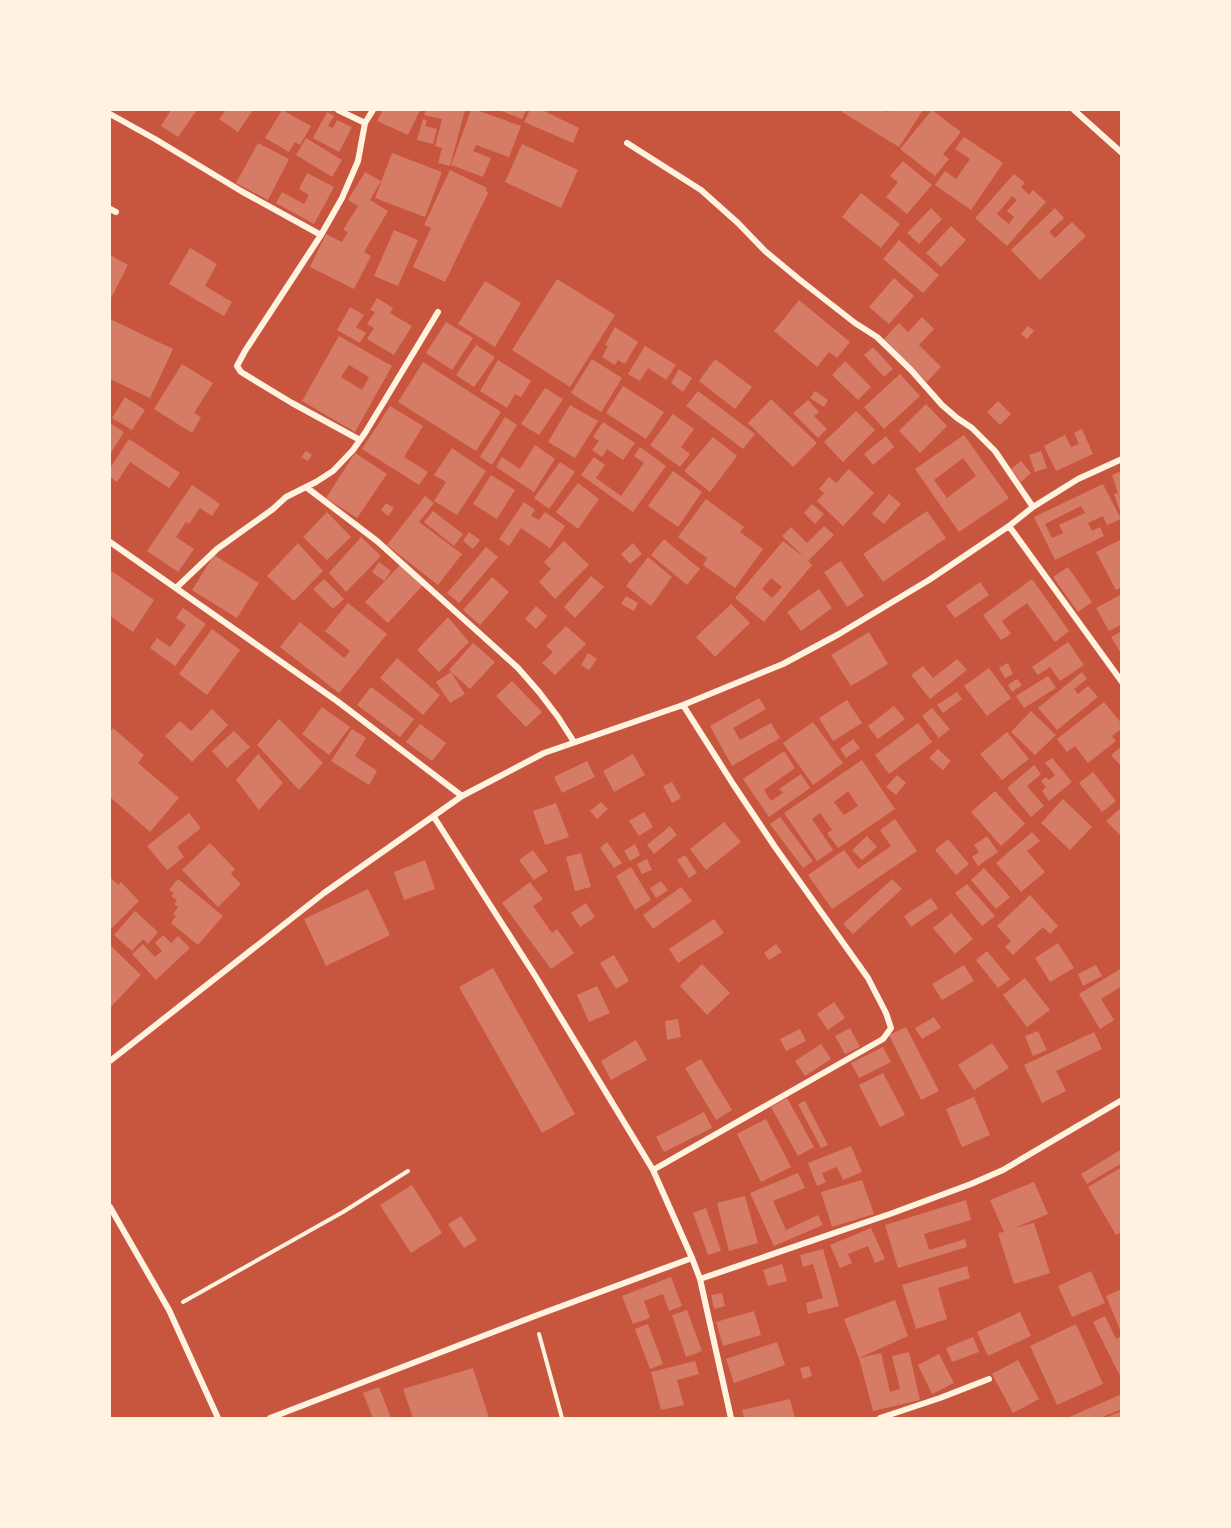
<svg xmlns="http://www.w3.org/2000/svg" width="1231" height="1528" viewBox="0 0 1231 1528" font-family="Quicksand,sans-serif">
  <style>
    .building { fill: #d67c66; fill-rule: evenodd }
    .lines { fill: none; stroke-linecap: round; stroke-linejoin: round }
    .path { stroke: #fff3e0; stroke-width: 4 }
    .minor { stroke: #fff3e0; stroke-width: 6 }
  </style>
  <rect width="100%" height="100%" fill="#c8553d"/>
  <path class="building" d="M 171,110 L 197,110 L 178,137 L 161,126 Z
    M 226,110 L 253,110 L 238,132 L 219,119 Z
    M 282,110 L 311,126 L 300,145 L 295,142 L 289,152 L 265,138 Z
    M 383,110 L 420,110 L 408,135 L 377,121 Z
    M 426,110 L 465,110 L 450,166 L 438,163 L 442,148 L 435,146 L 442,119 L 424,115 Z
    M 471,110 L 476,110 L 521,126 L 509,157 L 476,145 L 473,151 L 491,158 L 483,177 L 451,165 Z
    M 499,110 L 526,110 L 522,119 Z
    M 530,110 L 542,110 L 579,128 L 573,143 L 524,122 Z
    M 843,110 L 884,110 L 888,112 L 890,110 L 923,110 L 899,147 L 842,112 Z
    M 932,110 L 961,132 L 943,154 L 949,159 L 935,176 L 900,149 Z
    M 327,112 L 334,116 L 328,126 L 333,128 L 337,120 L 352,127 L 339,152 L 313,138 Z
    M 423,119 L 427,120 L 425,126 L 437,129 L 433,144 L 417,140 Z
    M 964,137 L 1003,163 L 971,210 L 935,185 L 945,171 L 956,179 L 970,159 L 955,149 Z
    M 306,138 L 342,160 L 332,177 L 296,155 Z
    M 258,143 L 289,159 L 268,200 L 236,183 Z
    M 522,144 L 578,170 L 561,208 L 505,182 Z
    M 392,153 L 442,172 L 425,217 L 375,198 Z
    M 903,161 L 932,185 L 907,214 L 886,197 L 898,182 L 890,176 Z
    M 450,170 L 487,188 L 486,191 L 488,193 L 445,282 L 413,267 L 431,228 L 424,225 Z
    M 365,172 L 381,181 L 370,200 L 388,211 L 364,252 L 371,256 L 354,289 L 310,267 L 326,234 L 342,242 L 348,232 L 343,230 L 358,206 L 348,200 Z
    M 307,173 L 334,187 L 314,224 L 276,203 L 282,192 L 304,204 L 309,195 L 299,189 Z
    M 1014,174 L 1025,183 L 1021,187 L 1029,195 L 1033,190 L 1046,202 L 1007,246 L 975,218 ZM 1012,196 L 1017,200 L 1007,211 L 1014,217 L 1009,224 L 997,214 Z
    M 861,193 L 900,224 L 881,248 L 842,217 Z
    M 931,208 L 942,219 L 919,244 L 907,233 Z
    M 1055,208 L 1064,218 L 1049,232 L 1055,238 L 1072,222 L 1086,236 L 1040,280 L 1011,250 Z
    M 951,226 L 966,240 L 941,267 L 926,253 Z
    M 394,230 L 418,240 L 398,286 L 374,276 Z
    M 899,240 L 939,275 L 923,293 L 883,259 Z
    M 190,248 L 217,264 L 205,286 L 232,302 L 224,316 L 169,284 Z
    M 110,255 L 128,265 L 110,300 Z
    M 894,278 L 914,296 L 889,324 L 869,307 Z
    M 557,279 L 615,315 L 570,387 L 512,350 Z
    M 485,281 L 521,303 L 495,347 L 458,324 Z
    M 377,298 L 393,308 L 390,313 L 412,326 L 394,355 L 367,339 L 374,328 L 367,324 L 375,312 L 370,310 Z
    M 799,300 L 850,342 L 837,358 L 829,352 L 817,367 L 774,331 Z
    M 350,307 L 364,315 L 356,327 L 366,333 L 360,343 L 337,330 Z
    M 922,317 L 934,329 L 919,345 L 941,367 L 927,382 L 883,340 L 899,323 L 908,332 Z
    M 110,319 L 173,349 L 150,398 L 110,379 Z
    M 446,322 L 473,338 L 452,370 L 426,353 Z
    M 1028,326 L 1034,331 L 1027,339 L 1021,334 Z
    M 615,327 L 638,342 L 625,364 L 618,360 L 615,365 L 602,357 L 608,346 L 605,345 Z
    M 339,336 L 392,366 L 355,432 L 302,401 ZM 349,365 L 369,377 L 362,390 L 341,377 Z
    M 476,345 L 495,357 L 474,387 L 456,375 Z
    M 645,346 L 676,365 L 666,380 L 648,368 L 640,381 L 628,374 Z
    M 873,347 L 893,369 L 884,377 L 864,355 Z
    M 592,359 L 622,378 L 601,412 L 571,393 Z
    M 715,359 L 752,387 L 735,409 L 699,381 Z
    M 498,360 L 531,381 L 521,397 L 515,394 L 507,408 L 480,391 Z
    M 845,361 L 871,387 L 858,400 L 832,375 Z
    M 423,362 L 501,412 L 476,451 L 398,402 Z
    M 182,364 L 213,383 L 194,413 L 201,417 L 192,433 L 154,409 Z
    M 679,369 L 692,378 L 683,392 L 671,383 Z
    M 900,374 L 920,396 L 884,429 L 864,407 Z
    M 623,386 L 664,412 L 646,439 L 606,413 Z
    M 545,388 L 563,399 L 539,435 L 521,424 Z
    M 698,391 L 755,434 L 743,449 L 686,406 Z
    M 815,391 L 828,400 L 824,407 L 810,398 Z
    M 125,397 L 145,410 L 132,430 L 112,418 Z
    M 771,399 L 817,443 L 793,467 L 748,423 Z
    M 808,400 L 819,412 L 814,416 L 827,429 L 818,438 L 793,413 Z
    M 998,401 L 1011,414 L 1000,425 L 987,412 Z
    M 926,404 L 947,426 L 920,453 L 899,431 Z
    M 570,405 L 598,421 L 575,458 L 548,442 Z
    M 390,406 L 423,426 L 404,457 L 428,472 L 419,485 L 362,449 Z
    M 856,411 L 875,430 L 843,462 L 824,442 Z
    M 673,414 L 694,429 L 681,447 L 690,454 L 680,467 L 650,445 Z
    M 505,417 L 517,425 L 492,465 L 480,457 Z
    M 603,422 L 635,443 L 623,460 L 607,449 L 602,457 L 592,450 L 599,441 L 593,437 Z
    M 110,423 L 124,432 L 110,454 Z
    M 1082,429 L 1093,454 L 1056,471 L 1044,446 L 1065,435 L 1071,447 L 1079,444 L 1074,433 Z
    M 964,435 L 1009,498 L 959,532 L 915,469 ZM 963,458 L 976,476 L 947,498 L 934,480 Z
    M 886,436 L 894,447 L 873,465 L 864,454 Z
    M 713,437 L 737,456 L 710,492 L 684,471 Z
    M 129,439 L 180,473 L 169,488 L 130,462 L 117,482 L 110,477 L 110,468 Z
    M 535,445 L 555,459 L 534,492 L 496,467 L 502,457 L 520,469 Z
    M 640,447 L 666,466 L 633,512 L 581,475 L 594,457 L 605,465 L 596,478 L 621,496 L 644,463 L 634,456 Z
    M 452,448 L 486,471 L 457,515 L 434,501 L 446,482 L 434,475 Z
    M 306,451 L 312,455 L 308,461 L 301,457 Z
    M 1041,451 L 1047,468 L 1035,472 L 1029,455 Z
    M 355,453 L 387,474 L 357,518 L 326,498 Z
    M 1021,461 L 1031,473 L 1021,482 L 1011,469 Z
    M 560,462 L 575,472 L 549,509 L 534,498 Z
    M 849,469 L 874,493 L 843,526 L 817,501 L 824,493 L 819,489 L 829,477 L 836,483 Z
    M 673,471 L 702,492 L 678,527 L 648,506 Z
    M 1122,471 L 1122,514 L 1121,514 L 1114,494 L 1118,493 L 1112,475 Z
    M 491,475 L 515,490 L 497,519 L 473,504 Z
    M 578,483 L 599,499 L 578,529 L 556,512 Z
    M 1103,484 L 1121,519 L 1107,525 L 1103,516 L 1088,523 L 1092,531 L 1100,527 L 1104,536 L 1055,560 L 1034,517 ZM 1081,506 L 1085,513 L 1059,525 L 1063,533 L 1052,538 L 1045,524 Z
    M 192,485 L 220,504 L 212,516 L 200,508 L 189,524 L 186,522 L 176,537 L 194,549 L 178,572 L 147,551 Z
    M 889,494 L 901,504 L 884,524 L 872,514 Z
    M 425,496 L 434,503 L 419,522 L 462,554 L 438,585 L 387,545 Z
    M 706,499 L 744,527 L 740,532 L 763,549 L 735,588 L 703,565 L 707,558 L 678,537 Z
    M 524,502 L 535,510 L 531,516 L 539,520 L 545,512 L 565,526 L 550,548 L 521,528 L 509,546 L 499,539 Z
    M 386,503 L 394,508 L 388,516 L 381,510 Z
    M 812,504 L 824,514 L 815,524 L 804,513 Z
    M 433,511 L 463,534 L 454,546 L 424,522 Z
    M 927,511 L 946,538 L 883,582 L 863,554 Z
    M 327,512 L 351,537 L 327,560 L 303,537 Z
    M 824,526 L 834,535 L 808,561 L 812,565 L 764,622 L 735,598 L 783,541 L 805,558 L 782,536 L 791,527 L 807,543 ZM 771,578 L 782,587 L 772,598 L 762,589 Z
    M 469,532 L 480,540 L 473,549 L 463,541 Z
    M 361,537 L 381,556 L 346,592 L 329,573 Z
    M 664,539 L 700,569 L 687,585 L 651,555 Z
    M 1122,539 L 1122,587 L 1116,590 L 1096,552 Z
    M 564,541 L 589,565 L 555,599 L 539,582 L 551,569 L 544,562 Z
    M 298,543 L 323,571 L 294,601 L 267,576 Z
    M 633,543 L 642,554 L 630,564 L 621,554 Z
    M 486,547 L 498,557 L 459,603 L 447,593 Z
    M 214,555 L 259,583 L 237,618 L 192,590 Z
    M 648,557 L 672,577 L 651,606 L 626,586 Z
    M 841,561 L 864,596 L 847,607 L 824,572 Z
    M 379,562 L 391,571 L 384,581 L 372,572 Z
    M 400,565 L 423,585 L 388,623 L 365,602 Z
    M 1068,567 L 1092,602 L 1078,612 L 1053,577 Z
    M 110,570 L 154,600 L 133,632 L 110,616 Z
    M 591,576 L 604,587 L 575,618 L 564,607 Z
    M 492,577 L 509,592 L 480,625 L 463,610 Z
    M 324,579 L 344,599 L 333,609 L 313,589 Z
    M 1032,579 L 1069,631 L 1055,642 L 1027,603 L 1002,621 L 1011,634 L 1001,640 L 983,615 Z
    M 980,582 L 989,595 L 955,618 L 946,606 Z
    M 819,589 L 832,608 L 801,631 L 787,612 Z
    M 1122,594 L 1122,624 L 1109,631 L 1096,608 Z
    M 626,596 L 638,603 L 634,611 L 621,604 Z
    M 348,603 L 387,634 L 339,693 L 280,647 L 300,622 L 344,658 L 350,651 L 325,631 Z
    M 731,604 L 750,623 L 715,657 L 696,637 Z
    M 536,606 L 547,616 L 536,629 L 525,619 Z
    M 183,608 L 206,624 L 175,666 L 150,648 L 157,638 L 170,647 L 186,625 L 176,618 Z
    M 448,617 L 469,642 L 439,672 L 417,650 Z
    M 566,626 L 586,644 L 555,675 L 542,663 L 553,652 L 546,646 Z
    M 212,629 L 240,650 L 207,695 L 179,674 Z
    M 1122,631 L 1122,655 L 1111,637 Z
    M 869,632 L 888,664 L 851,686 L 831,655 Z
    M 1068,642 L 1084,665 L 1060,681 L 1050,667 L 1038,675 L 1032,667 Z
    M 473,643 L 495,662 L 470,689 L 449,670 Z
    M 588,653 L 597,659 L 589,670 L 581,665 Z
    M 397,658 L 440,695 L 423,715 L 380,678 Z
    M 957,659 L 967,670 L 930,699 L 911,675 L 923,666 L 933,678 Z
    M 1008,663 L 1013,674 L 1005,678 L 999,668 Z
    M 989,668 L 1011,698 L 987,716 L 964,686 Z
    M 451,672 L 465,694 L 450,703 L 436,682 Z
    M 1082,672 L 1087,679 L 1074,689 L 1078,694 L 1088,686 L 1098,697 L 1057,730 L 1038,708 Z
    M 1048,676 L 1056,688 L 1024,708 L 1016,696 Z
    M 1017,679 L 1022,685 L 1012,692 L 1008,685 Z
    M 512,681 L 542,712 L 526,727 L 496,696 Z
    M 371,687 L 414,719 L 400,737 L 357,705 Z
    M 957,692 L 962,699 L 943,713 L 937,705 Z
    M 759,698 L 766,709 L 733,728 L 740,740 L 771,723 L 780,738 L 732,766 L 710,726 Z
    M 847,700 L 862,723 L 833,741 L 819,718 Z
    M 1104,702 L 1122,724 L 1122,728 L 1112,736 L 1116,741 L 1088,763 L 1075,746 L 1067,752 L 1057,739 Z
    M 894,706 L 905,719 L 878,739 L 868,726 Z
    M 322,707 L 350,727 L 329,755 L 302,734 Z
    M 932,708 L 950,729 L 939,738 L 922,716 Z
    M 212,709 L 228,725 L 192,762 L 165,736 L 180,721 L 191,731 Z
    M 1031,711 L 1056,735 L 1035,755 L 1011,732 Z
    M 279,719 L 323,763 L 299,790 L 257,745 Z
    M 813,722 L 843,763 L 813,785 L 783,743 Z
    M 918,723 L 932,742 L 889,774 L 875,755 Z
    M 420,724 L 446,743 L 432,761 L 406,742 Z
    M 113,728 L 144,755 L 138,763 L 179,798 L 150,832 L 110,797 L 110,732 Z
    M 352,729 L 366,738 L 355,756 L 377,771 L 369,785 L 331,761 Z
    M 234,731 L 250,747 L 227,768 L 212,751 Z
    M 1007,732 L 1029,759 L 1002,780 L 980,754 Z
    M 853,739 L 860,748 L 846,758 L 840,749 Z
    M 1122,746 L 1122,767 L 1111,755 Z
    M 938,749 L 951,761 L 943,770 L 929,758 Z
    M 784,751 L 795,768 L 764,790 L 771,801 L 783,793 L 779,789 L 801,774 L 810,788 L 769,817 L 743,779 Z
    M 258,754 L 283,783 L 259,810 L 236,780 Z
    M 633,754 L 645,775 L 614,792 L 603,771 Z
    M 1052,758 L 1072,782 L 1049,801 L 1042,791 L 1046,787 L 1041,781 L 1046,777 L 1049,780 L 1055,775 L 1045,763 Z
    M 862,760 L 895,809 L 838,848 L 827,833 L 832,830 L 820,813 L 812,819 L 833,850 L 817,861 L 784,813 ZM 848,791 L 858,806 L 844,815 L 834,802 Z
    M 587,761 L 595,777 L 562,793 L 554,777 Z
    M 1034,765 L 1041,774 L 1027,786 L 1044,806 L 1031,817 L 1007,788 Z
    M 1093,772 L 1116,801 L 1102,812 L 1079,783 Z
    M 897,775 L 906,783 L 896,795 L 886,787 Z
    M 672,782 L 681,798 L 672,803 L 663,786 Z
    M 995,791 L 1025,824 L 1001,846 L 971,812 Z
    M 1063,799 L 1092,827 L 1070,850 L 1041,823 Z
    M 601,802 L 608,809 L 597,819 L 590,811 Z
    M 556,803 L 569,837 L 545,845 L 533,811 Z
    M 1122,807 L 1122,837 L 1106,821 Z
    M 644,812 L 653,827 L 639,836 L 629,821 Z
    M 189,813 L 201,828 L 177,847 L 184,857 L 167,870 L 147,846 Z
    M 780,817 L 813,861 L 803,868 L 770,824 Z
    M 895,819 L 917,851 L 832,909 L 808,875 L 844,850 L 858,869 L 891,846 L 880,830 Z
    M 724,822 L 741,842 L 706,870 L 690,849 Z
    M 670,826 L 677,835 L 654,854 L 647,845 Z
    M 1032,832 L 1040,841 L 1027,851 L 1045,872 L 1021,892 L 996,863 Z
    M 867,836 L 877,847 L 862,860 L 852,850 Z
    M 987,836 L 998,852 L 978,866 L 972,857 L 979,852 L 974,845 Z
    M 948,839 L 969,864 L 956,875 L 935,850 Z
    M 607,842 L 622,863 L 614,868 L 600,848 Z
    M 210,843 L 235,869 L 231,874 L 241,884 L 218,907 L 182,870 Z
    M 635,844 L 640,855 L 630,861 L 624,851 Z
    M 533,850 L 548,871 L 534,880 L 519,860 Z
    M 581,853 L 591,887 L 575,891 L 566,857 Z
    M 685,855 L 697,873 L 689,878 L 677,860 Z
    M 647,859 L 652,870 L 642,874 L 637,864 Z
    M 425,860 L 435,889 L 404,900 L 394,872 Z
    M 631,867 L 651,900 L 635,910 L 616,876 Z
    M 984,868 L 1010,897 L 996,909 L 971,880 Z
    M 110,877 L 118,885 L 121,882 L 139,901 L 110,930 Z
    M 178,879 L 223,916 L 198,945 L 171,923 L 176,916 L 173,914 L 178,907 L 174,904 L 177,900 L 171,896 L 174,893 L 169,890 Z
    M 892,879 L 902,889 L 853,934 L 843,924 Z
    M 661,881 L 668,890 L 656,898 L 650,888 Z
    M 530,882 L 543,899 L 533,906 L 552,933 L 557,929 L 574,953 L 551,969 L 502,903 Z
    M 967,884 L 995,916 L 982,926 L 955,893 Z
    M 681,887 L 692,901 L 653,929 L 643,915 Z
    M 368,889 L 390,935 L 326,966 L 304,919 Z
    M 1030,895 L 1058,926 L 1050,934 L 1043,927 L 1013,955 L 1005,947 L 1011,941 L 997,926 Z
    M 931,898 L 938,908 L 911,927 L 904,916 Z
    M 586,903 L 595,917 L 580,927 L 571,913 Z
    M 135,911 L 158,932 L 148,944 L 143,939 L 132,951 L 114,935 Z
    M 951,913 L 973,939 L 955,954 L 933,928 Z
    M 714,919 L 724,933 L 678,963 L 669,949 Z
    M 163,935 L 171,943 L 178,936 L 190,948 L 156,980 L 132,954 L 143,944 L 155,957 L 162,951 L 155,943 Z
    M 1058,943 L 1074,968 L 1050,982 L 1035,958 Z
    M 776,944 L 782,952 L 769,960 L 764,953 Z
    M 110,945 L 141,975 L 110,1008 Z
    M 987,951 L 1010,979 L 998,988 L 976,960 Z
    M 614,955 L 629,981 L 616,989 L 600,963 Z
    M 702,964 L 730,993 L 707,1015 L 680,986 Z
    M 964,965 L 974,981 L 942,1000 L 932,984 Z
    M 1096,965 L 1102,976 L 1083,986 L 1078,974 Z
    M 493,968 L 575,1114 L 542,1133 L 459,987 Z
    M 1122,968 L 1122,986 L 1101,999 L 1114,1020 L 1100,1029 L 1079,994 Z
    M 1025,978 L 1050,1010 L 1027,1027 L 1003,995 Z
    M 597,986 L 610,1013 L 589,1022 L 577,995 Z
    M 834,1002 L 845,1018 L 828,1030 L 817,1014 Z
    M 934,1017 L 941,1028 L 922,1039 L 915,1028 Z
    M 678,1019 L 681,1037 L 667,1040 L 665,1021 Z
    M 906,1027 L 939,1091 L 921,1100 L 889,1035 Z
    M 850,1028 L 860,1047 L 845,1054 L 835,1036 Z
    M 800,1029 L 806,1041 L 786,1051 L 780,1039 Z
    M 1038,1031 L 1047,1050 L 1033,1056 L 1025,1036 Z
    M 1094,1032 L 1102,1049 L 1056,1071 L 1066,1091 L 1042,1103 L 1024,1065 Z
    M 636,1040 L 647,1060 L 611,1080 L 601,1061 Z
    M 992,1043 L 1009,1068 L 974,1090 L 958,1065 Z
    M 821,1044 L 831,1059 L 805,1076 L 795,1061 Z
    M 883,1047 L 891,1062 L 859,1078 L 851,1063 Z
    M 701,1059 L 732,1110 L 716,1120 L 685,1068 Z
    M 883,1073 L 905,1115 L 880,1127 L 859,1085 Z
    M 974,1097 L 990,1135 L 962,1147 L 946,1109 Z
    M 787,1098 L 814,1147 L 798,1156 L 771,1107 Z
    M 805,1101 L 828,1145 L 821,1148 L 798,1104 Z
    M 704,1112 L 712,1128 L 664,1152 L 656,1137 Z
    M 766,1119 L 791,1167 L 761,1182 L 737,1134 Z
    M 851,1146 L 862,1172 L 843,1180 L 837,1167 L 822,1173 L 826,1182 L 817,1186 L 808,1163 Z
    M 1122,1149 L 1122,1163 L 1087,1184 L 1081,1174 Z
    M 1122,1167 L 1122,1232 L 1116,1235 L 1088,1187 Z
    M 798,1173 L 805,1188 L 773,1201 L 786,1230 L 818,1215 L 823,1225 L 774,1246 L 750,1193 Z
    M 862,1180 L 874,1214 L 832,1227 L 821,1192 Z
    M 1034,1182 L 1048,1214 L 1014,1228 L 1034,1223 L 1050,1273 L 1014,1284 L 998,1233 L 1004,1232 L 990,1200 Z
    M 412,1185 L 442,1233 L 411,1253 L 380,1205 Z
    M 745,1196 L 758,1243 L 729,1251 L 717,1203 Z
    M 966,1200 L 971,1220 L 924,1234 L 929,1250 L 965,1239 L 967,1247 L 898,1268 L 885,1225 Z
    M 706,1208 L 721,1251 L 708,1255 L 693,1213 Z
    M 461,1216 L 477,1240 L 464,1248 L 448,1224 Z
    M 871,1228 L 885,1259 L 875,1263 L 868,1246 L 848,1254 L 852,1263 L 840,1268 L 830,1245 Z
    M 823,1249 L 839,1306 L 808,1314 L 806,1303 L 823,1298 L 813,1264 L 803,1267 L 800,1255 Z
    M 782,1264 L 787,1281 L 768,1286 L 763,1270 Z
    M 967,1266 L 970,1278 L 938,1288 L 947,1319 L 916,1329 L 902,1285 Z
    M 1091,1271 L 1105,1303 L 1072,1317 L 1058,1286 Z
    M 671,1277 L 682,1306 L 669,1311 L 663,1294 L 644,1301 L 650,1318 L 633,1324 L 622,1296 Z
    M 1122,1289 L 1122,1332 L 1121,1332 L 1106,1296 Z
    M 722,1293 L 725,1306 L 714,1309 L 711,1295 Z
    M 895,1300 L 908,1336 L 859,1358 L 881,1353 L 890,1392 L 900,1389 L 892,1356 L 909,1352 L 920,1400 L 873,1411 L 859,1358 L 844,1319 Z
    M 687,1310 L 702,1351 L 686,1357 L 672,1315 Z
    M 754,1311 L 761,1335 L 723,1346 L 716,1322 Z
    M 1020,1312 L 1031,1336 L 988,1356 L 977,1332 Z
    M 1105,1316 L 1116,1339 L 1122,1336 L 1122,1380 L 1093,1322 Z
    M 648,1324 L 663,1364 L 650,1369 L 635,1329 Z
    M 1076,1324 L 1103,1384 L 1057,1405 L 1030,1346 Z
    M 973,1337 L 979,1352 L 952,1362 L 946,1348 Z
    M 777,1342 L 785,1365 L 734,1383 L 726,1359 Z
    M 939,1354 L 954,1383 L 932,1394 L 918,1365 Z
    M 1018,1360 L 1039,1399 L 1013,1413 L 992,1374 Z
    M 695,1361 L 699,1374 L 677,1380 L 684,1405 L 661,1410 L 651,1372 Z
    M 809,1366 L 812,1376 L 803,1379 L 800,1368 Z
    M 473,1368 L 489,1418 L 413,1418 L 403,1389 Z
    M 379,1387 L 391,1418 L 373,1418 L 363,1393 Z
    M 1122,1394 L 1122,1409 L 1100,1418 L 1067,1418 Z
    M 790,1399 L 795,1418 L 744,1418 L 742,1410 Z
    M 1122,1411 L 1122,1418 L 1104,1418 Z"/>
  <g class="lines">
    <path class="path" d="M 183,1302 L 343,1212 L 408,1171
      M 539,1334 L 562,1418"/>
    <path class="minor" d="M 338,110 L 365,123
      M 1074,110 L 1122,153
      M 110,114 L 155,139 L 241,191 L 321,235
      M 627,143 L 701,190 L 738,223 L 765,251 L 800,280 L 855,323 L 877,337 L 911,370 L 942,405 L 957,418 L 972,428 L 995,451 L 1033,507
      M 110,209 L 116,212
      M 360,440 L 292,403 L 241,372 L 237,366 L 245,351 L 321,235 L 342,198 L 358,161 L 365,123 L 373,110
      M 306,487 L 377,541 L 518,668 L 539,692 L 558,717 L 574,742
      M 1009,526 L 1122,682
      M 110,542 L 337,701 L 462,796
      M 176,588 L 217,549 L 273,509 L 286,497 L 316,482 L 333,471 L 353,450 L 365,433 L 438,312
      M 434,817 L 536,977 L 653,1170 L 692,1258 L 700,1279 L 731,1418
      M 110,1061 L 324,893 L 462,796 L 544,753 L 683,705 L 783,664 L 839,634 L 929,580 L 1009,526 L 1033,507 L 1078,479 L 1122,459
      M 653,1170 L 883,1039 L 891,1028 L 886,1013 L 868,978 L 775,847 L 733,784 L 683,705
      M 110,1207 L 169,1310 L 218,1418
      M 700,1279 L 890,1214 L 971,1184 L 1003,1170 L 1122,1100
      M 270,1418 L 535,1316 L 692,1258
      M 880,1418 L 940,1398 L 989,1379"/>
  </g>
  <rect width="1231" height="1528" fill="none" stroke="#fff3e0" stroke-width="222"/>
</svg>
